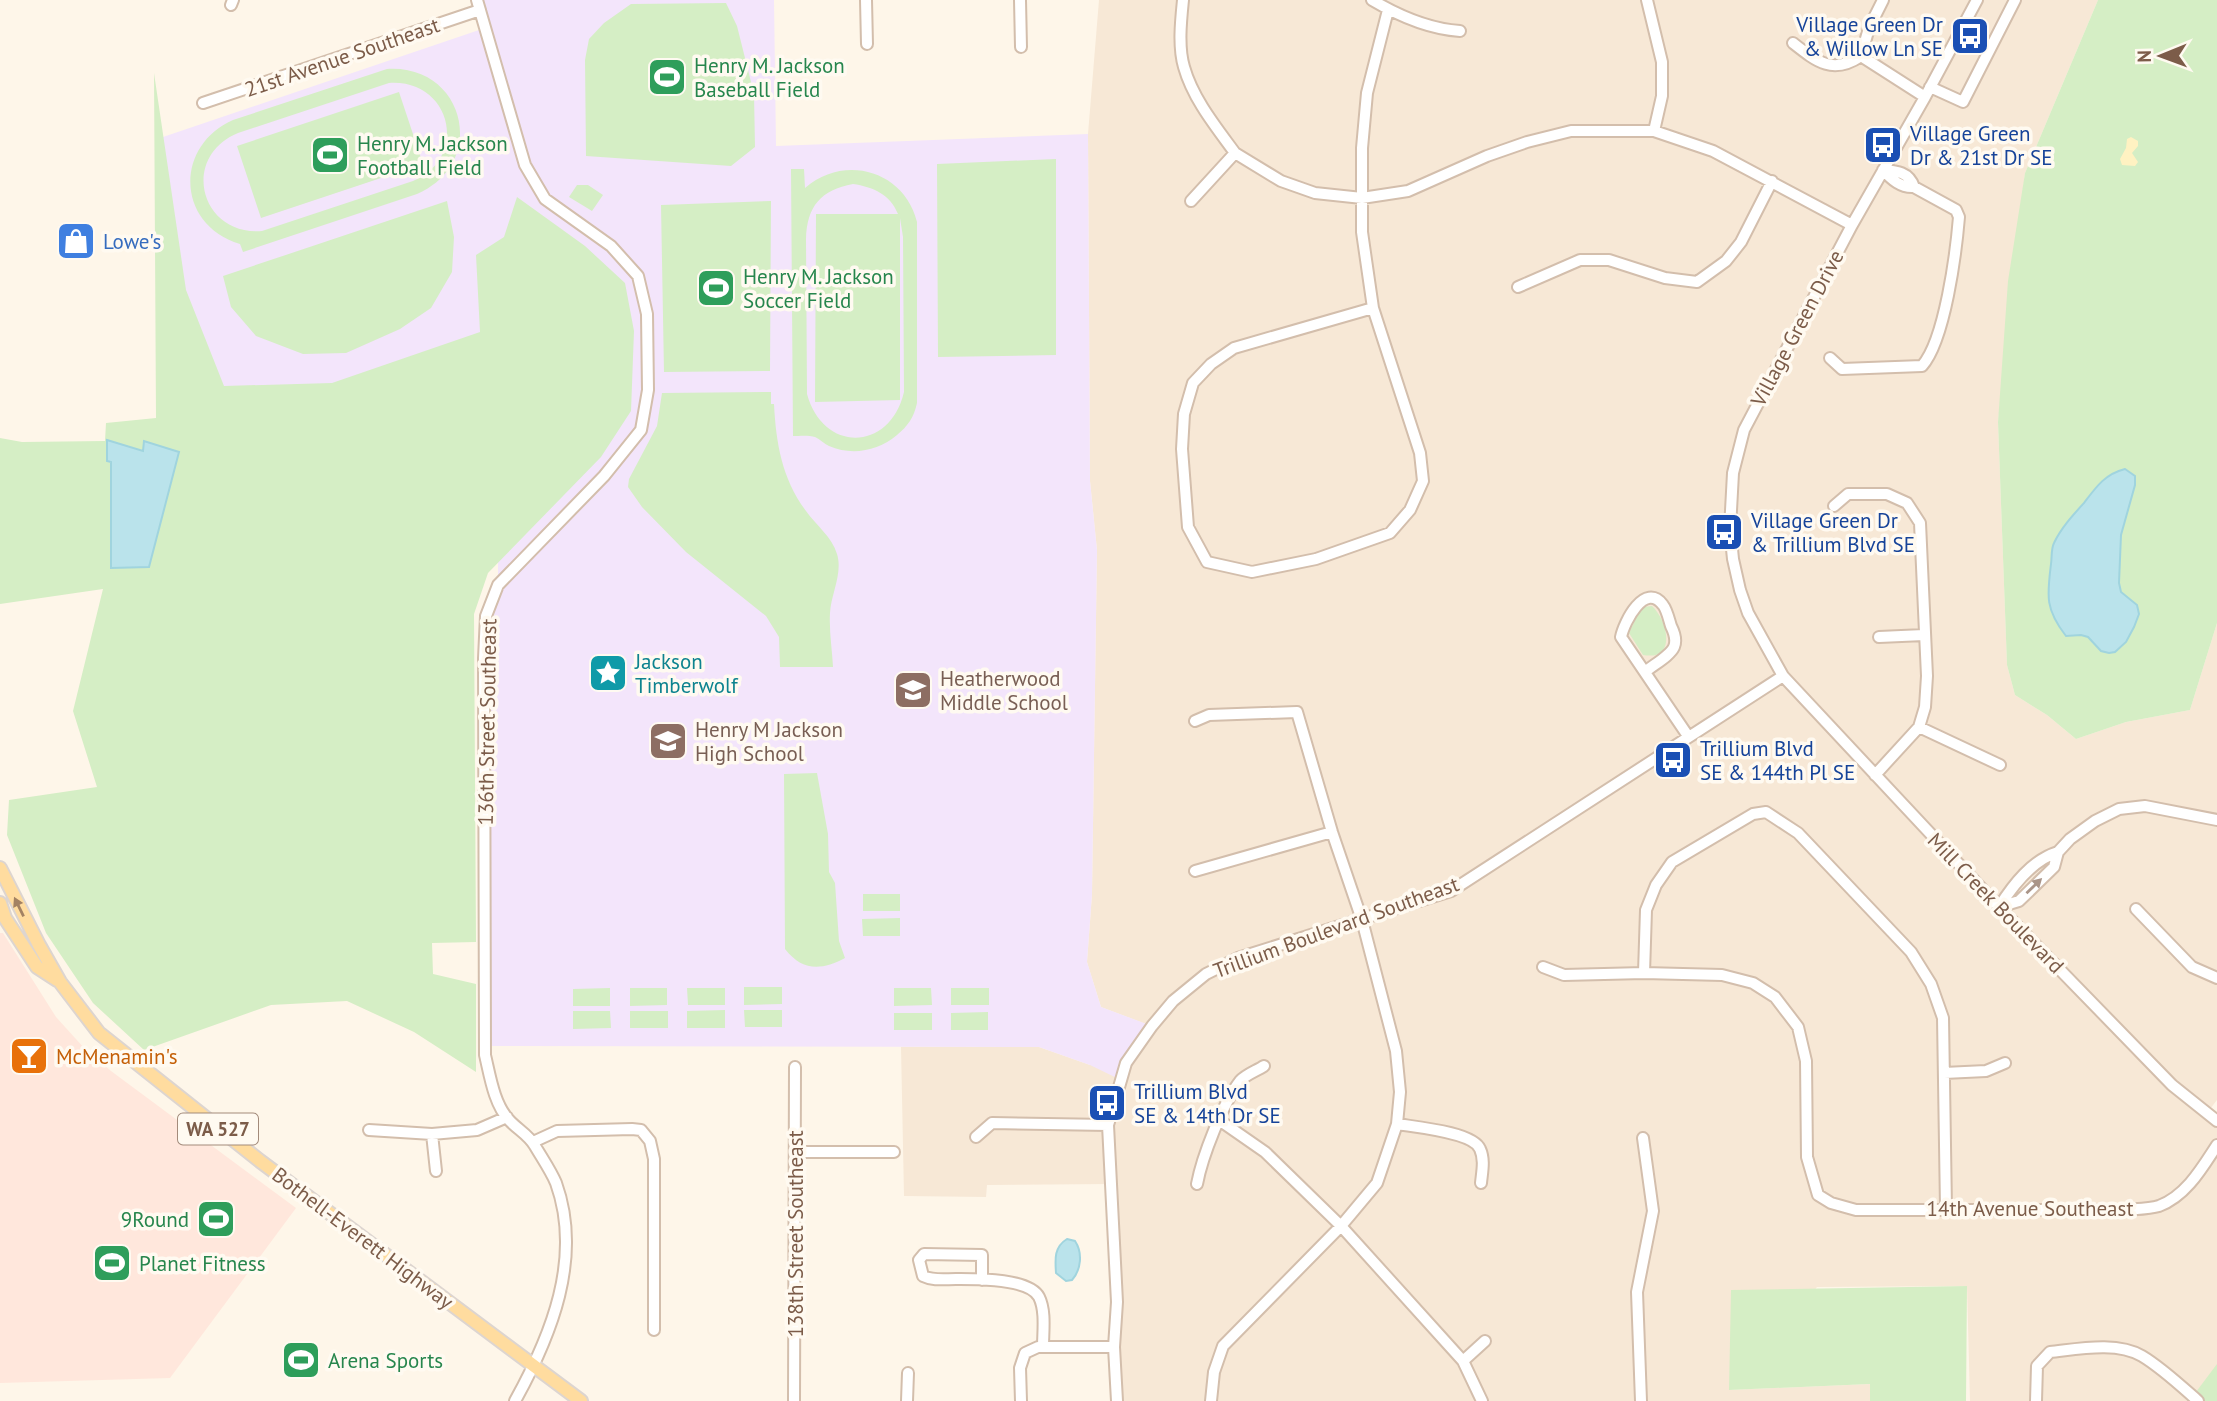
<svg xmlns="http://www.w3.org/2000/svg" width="2217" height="1401" viewBox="0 0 2217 1401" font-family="'PT Sans',sans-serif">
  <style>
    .residential { fill: #f7e8d6 }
    .commercial { fill: #ffe7dc }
    .education { fill: #f3e5fb }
    .green { fill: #d5eec5; fill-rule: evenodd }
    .sand { fill: #fff2c2 }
    .water { fill: #bae3eb; stroke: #a0d4de; stroke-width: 2 }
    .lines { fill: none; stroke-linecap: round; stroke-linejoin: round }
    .minor-casing { stroke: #d3beac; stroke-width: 14 }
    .major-casing { stroke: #ddd5d0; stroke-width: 16 }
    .minor { stroke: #fff; stroke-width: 10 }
    .major { stroke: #ffdc9f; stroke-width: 12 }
    .oneway { fill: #aa9589 }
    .oneway2 { fill: #a38263 }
    .labels { text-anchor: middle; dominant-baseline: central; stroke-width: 7; stroke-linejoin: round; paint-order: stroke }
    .shield { fill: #fffaf1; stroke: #a38b7b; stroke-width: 2 }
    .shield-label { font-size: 19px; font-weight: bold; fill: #7c5c49 }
    .transit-label { font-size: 21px; fill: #164399; stroke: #fffaf1; text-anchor: start }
    .street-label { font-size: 21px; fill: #7c5c49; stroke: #fffaf1 }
    .leisure-label { font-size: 21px; fill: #27864d; stroke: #fffaf1; text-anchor: start }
    .shop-label { font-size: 21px; fill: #366cbe; stroke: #fffaf1; text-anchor: start }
    .culture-label { font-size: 21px; fill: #0d838f; stroke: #fffaf1; text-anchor: start }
    .education-label { font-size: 21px; fill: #785e54; stroke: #fffaf1; text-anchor: start }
    .food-label { font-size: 21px; fill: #c56008; stroke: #fffaf1; text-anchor: start }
  </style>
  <rect width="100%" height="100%" fill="#fef6e9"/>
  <path class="residential" d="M 1099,0 L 2098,0 L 2025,173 L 1998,422 L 2007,665 L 2015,695 L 2047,715 L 2076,739 L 2126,722 L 2190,710 L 2217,623 L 2217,1100 L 2207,1113 L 2217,1121 L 2217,1401 L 1970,1401 L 1967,1286 L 1817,1287 L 1729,1390 L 1871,1384 L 1870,1401 L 1117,1401 L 1111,1184 L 987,1185 L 986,1197 L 904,1196 L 901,1047 L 1039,1047 L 1090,1065 L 1151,1026 L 1101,1007 L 1087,962 L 1092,894 L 1097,550 L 1090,481 L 1088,134 Z"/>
  <path class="commercial" d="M 0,933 L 3,933 L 56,1017 L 85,1049 L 111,1071 L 296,1208 L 170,1378 L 0,1383 Z"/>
  <path class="education" d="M 477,0 L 774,0 L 776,146 L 1088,134 L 1090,481 L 1097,550 L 1092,894 L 1087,962 L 1101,1007 L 1152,1026 L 1121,1080 L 1090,1065 L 1039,1047 L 486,1046 L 486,616 L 498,585 L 498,389 L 166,400 L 163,137 L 485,28 Z"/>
  <path class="green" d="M 2098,0 L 2217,0 L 2217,623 L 2190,710 L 2126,722 L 2076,739 L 2047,715 L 2015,695 L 2007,665 L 1998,422 L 2008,281 L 2025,173 Z
    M 726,3 L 737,26 L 754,94 L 755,147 L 731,166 L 586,156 L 585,60 L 589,39 L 604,23 L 631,4 Z
    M 387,69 C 465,64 489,163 417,194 L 243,252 L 240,244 C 176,225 174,146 233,120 ZM 389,83 C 451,79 470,157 413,181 L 262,231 C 200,236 180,157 238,133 Z
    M 154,73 L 186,290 L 224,386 L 332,383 L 480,332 L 476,255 L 504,237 L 517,197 L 585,246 L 625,283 L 634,331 L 631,411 L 601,457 L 488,573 L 474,614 L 476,942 L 432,943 L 433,974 L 476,984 L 476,1072 L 414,1032 L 347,1001 L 271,1005 L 144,1050 L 93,1003 L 46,933 L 7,835 L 9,800 L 97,787 L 73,711 L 103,589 L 0,604 L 0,438 L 22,442 L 105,441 L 106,423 L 156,418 ZM 107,440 L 144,451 L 144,442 L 149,567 L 111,567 L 110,461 L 107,461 Z
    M 399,92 L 423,164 L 261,218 L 237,146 Z
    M 1056,159 L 1056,355 L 938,357 L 937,164 Z
    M 791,169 L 804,169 L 805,188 C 844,154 904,170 917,222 L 917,403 C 914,417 908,426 897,435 C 878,451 852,456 829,446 C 824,444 820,439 815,437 C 809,435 799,436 793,436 ZM 853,184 C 873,187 890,194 898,214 L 816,214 L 815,402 L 900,400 L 900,218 L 903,237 L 904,392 C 890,452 823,453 807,394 L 806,239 C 807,206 821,190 853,184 Z
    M 577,185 L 588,185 L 603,195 L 592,211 L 569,197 Z
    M 447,201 L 454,237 L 452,272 L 431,308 L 400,329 L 346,353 L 303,354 L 256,336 L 231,307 L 223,276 Z
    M 771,201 L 770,371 L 664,372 L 661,205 Z
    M 771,392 L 771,404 L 774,404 C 776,443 782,479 806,511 C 816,525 832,537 837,554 C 843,573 831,594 830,613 C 829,631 832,648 833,667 L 780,667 L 779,637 L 766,616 L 686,552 L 642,507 L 628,487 L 629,479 L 657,426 L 662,393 Z
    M 1652,606 C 1668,621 1677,661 1643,655 L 1629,633 L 1640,610 L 1643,607 Z
    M 817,773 L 828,834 L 829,872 L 835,883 L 839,941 L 845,958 C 822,970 803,972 785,949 L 784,774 Z
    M 863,894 L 900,894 L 900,911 L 863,911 Z
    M 900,918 L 900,936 L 863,936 L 862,919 Z
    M 744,987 L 782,987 L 782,1004 L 744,1005 Z
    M 610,988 L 610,1006 L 573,1006 L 573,989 Z
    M 630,988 L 667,988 L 667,1005 L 630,1006 Z
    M 687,988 L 725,988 L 725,1005 L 688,1005 Z
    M 894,988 L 931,988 L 932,1005 L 894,1006 Z
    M 951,988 L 989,988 L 989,1005 L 951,1005 Z
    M 725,1010 L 725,1028 L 687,1028 L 687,1011 Z
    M 744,1010 L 782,1010 L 782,1027 L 745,1027 Z
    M 573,1011 L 610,1011 L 611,1028 L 573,1029 Z
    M 630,1011 L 668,1011 L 668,1028 L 630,1028 Z
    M 988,1012 L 988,1030 L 951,1030 L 951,1013 Z
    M 894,1013 L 932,1013 L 932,1030 L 894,1030 Z
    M 1967,1286 L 1966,1401 L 1870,1401 L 1870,1384 L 1729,1390 L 1731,1290 Z
    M 2217,1364 L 2217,1401 L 2198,1401 L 2193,1396 Z"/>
  <path class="sand" d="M 2131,137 L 2138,141 L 2138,146 L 2132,153 L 2138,162 L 2135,166 L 2122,165 L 2120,159 L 2126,148 L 2127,139 Z"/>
  <path class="water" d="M 107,440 L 143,451 L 144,441 L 179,452 L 149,567 L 111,568 L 111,462 L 107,461 Z
    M 2125,469 L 2135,476 L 2135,485 L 2121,535 L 2119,583 L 2121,592 L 2137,605 L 2139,614 L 2134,627 L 2126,642 L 2115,652 L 2109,653 L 2101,651 L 2088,637 L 2081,635 L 2066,636 C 2045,609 2047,596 2051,564 C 2052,557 2051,549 2054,543 C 2061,528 2073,515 2084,503 C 2096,487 2105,474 2125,469 Z
    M 1067,1239 L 1075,1241 C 1083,1253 1081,1270 1072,1280 L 1066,1281 L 1056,1273 C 1055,1259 1054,1247 1067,1239 Z"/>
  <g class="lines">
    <defs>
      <path id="minor" d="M 477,0 L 525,165 L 545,199 L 611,246 L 638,276 L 647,314 L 648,390 L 641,430 L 604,476 L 498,585 L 486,616 L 484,658 L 485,1055 C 490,1076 494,1104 509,1120 C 517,1129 529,1135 535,1146 C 542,1158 551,1171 556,1183 C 583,1258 551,1336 515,1401
        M 866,0 L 867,44
        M 1020,0 L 1021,47
        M 1183,0 C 1181,20 1178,47 1184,67 C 1193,99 1216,127 1235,153 L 1191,201
        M 1372,0 C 1399,16 1429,29 1460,31
        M 1647,0 L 1662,62 L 1662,96 L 1654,131
        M 1883,0 L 1869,28 L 1861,56 L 1925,97
        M 1977,0 L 1925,97 L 1852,225 L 1744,430 L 1733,473 L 1730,529 L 1733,559 L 1740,590 L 1748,613 L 1783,676 L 1999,907 L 2172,1085 L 2217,1121
        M 231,5 L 233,0
        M 1793,43 C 1817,62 1833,75 1861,56
        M 1930,87 L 1963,102 L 2015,0
        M 203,103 L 480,10
        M 1235,153 L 1281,181 L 1315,193 L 1362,198 L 1408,191 L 1487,156 L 1527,142 L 1571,131 L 1654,131 L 1713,151 L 1852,225
        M 1883,170 C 1897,171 1909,172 1914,187
        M 1518,287 L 1580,260 L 1609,260 L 1665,278 L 1697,282 L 1726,261 L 1741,242 L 1772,181
        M 1373,308 L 1234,348 L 1211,364 L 1193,383 L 1184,414 L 1182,449 L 1188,527 L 1207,562 L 1252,572 L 1316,559 L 1390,533 L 1410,510 L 1423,481 L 1420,453 L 1373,308 L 1362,232 L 1362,148 L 1367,93 L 1388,10
        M 1830,358 L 1842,369 L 1922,366 C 1945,340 1956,253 1959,217 L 1956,210 L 1914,187 C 1901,188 1892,180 1883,170
        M 1834,506 L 1848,494 L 1887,494 L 1907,503 L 1920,523 L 1927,676 L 1925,707 L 1919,727 L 1875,775
        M 1879,637 L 1924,635
        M 1645,672 C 1653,665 1670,656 1674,647 C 1677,640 1674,632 1671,626 C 1669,620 1667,610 1663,605 C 1645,581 1624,622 1621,637 L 1688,736
        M 1195,721 L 1209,715 L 1297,712 L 1332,832 L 1362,920 L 1396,1051 L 1400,1092 L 1397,1124 L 1377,1183 L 1341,1226 L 1463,1361 L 1482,1401
        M 1919,727 L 2000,765
        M 1195,871 L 1332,832
        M 1999,907 L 2019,901 L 2054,867 L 2058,852 L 2070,839 L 2095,821 L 2119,809 L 2145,806 L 2217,820
        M 1999,907 C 2013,885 2032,860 2058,852
        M 2136,909 L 2192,967 L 2217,978
        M 1543,967 L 1564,975 L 1644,973 L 1722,975 L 1753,983 L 1775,997 L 1798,1027 L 1806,1061 L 1807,1157 L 1818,1195 L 1831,1203 L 1856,1210 L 2125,1210 C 2135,1209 2149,1209 2159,1206 C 2186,1196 2202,1168 2217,1145
        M 1644,973 L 1646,910 L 1656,885 L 1672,862 L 1753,814 L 1766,812 L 1798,833 L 1911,952 L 1931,984 L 1943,1018 L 1946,1208
        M 1944,1073 L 1986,1071 L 2005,1063
        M 1397,1124 C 1415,1127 1473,1132 1480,1149 C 1485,1160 1482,1172 1481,1183
        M 369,1130 L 432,1134 L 477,1130 L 507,1117
        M 432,1134 L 436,1171
        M 976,1137 L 992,1123 L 1108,1125
        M 533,1142 L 557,1131 L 632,1129 L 641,1130 L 650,1141 L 654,1159 L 654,1330
        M 796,1152 L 894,1152
        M 1197,1184 C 1202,1157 1223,1103 1240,1081 C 1245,1075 1256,1071 1264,1066
        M 982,1280 L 982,1255 L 924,1254 L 919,1260 L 923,1276 C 933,1281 945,1279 956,1279 C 976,1279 1029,1278 1039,1297 C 1046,1311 1043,1332 1043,1347
        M 1463,1361 L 1485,1341
        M 794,1401 L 795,1067
        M 907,1401 L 908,1373
        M 1021,1401 L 1020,1368 L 1025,1353 L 1038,1347 L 1114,1347
        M 1117,1401 L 1114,1347 L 1117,1302 L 1108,1125 L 1126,1063 L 1152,1026 L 1173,1001 L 1206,974 L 1238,958 L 1451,891 L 1783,676
        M 1211,1401 L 1214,1372 L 1223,1346 L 1341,1226 L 1265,1152 L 1219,1120
        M 1641,1401 L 1637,1292 L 1653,1211 L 1643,1138
        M 2036,1401 L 2037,1366 L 2050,1352 C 2078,1349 2117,1341 2142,1356 C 2162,1368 2181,1386 2198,1401"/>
      <path id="major" d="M 0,868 L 39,945 L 60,982 L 99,1033 L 260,1161 L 581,1401
        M 0,903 L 5,918 L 37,967 L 57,980"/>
    </defs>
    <use href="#minor" class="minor-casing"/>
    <use href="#major" class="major-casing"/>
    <use href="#minor" class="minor"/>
    <use href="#major" class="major"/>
  </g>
  <defs><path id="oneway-solid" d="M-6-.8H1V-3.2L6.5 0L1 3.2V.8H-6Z" transform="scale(1.75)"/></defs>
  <use class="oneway" href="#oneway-solid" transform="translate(2034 886) rotate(-44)"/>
  <use class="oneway2" href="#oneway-solid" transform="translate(19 907) rotate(-116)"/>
  <defs>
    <symbol id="bus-square" viewBox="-11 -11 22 22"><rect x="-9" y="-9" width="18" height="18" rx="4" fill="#1a4fb4" stroke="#fffaf1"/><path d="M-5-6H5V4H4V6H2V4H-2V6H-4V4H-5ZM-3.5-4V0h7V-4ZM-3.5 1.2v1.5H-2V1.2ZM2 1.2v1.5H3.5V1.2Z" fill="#fff"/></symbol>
    <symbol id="stadium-square" viewBox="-11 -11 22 22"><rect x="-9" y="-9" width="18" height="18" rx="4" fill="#2e9e5b" stroke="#fffaf1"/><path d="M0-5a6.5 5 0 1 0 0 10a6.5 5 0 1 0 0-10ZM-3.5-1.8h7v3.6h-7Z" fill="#fff"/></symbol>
    <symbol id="shop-square" viewBox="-11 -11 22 22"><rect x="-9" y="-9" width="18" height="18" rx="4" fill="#3f7fe0" stroke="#fffaf1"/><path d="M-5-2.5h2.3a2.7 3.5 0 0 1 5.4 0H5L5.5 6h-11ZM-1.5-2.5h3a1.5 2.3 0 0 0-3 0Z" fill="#fff"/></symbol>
    <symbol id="sight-square" viewBox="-11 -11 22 22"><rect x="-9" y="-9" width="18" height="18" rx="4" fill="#0f9aa8" stroke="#fffaf1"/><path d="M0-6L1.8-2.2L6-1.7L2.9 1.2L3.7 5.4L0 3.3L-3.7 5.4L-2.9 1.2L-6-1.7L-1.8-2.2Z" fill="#fff"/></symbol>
    <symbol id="school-square" viewBox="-11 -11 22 22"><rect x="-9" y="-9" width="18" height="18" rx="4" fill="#8d6e63" stroke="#fffaf1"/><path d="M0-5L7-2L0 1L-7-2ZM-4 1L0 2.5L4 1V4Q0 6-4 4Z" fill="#fff"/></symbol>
    <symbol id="bar-square" viewBox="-11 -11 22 22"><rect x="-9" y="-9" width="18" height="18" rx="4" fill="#e8710a" stroke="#fffaf1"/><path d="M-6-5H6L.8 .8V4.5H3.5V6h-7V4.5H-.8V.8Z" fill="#fff"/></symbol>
  </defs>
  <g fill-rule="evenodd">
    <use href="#bus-square" x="1948" y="14" width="44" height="44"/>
    <use href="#stadium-square" x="645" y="55" width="44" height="44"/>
    <use href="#bus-square" x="1861" y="123" width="44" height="44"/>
    <use href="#stadium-square" x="308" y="133" width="44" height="44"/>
    <use href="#shop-square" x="54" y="219" width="44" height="44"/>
    <use href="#stadium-square" x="694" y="266" width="44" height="44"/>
    <use href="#bus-square" x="1702" y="510" width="44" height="44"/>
    <use href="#sight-square" x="586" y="651" width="44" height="44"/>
    <use href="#school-square" x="891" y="668" width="44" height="44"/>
    <use href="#school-square" x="646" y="719" width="44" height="44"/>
    <use href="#bus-square" x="1651" y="738" width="44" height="44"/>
    <use href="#bar-square" x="7" y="1034" width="44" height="44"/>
    <use href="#bus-square" x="1085" y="1081" width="44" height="44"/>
    <use href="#stadium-square" x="194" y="1197" width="44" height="44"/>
    <use href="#stadium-square" x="90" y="1241" width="44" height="44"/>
    <use href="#stadium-square" x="279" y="1338" width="44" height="44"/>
  </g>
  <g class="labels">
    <rect class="shield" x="178" y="1113.5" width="80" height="31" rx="5"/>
    <g class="shield-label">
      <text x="218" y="1129">WA 527</text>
    </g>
    <g class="transit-label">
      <text x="1943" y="24" text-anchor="end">Village Green Dr<tspan x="1943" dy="24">&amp; Willow Ln SE</tspan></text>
      <text x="1910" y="133">Village Green<tspan x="1910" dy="24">Dr &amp; 21st Dr SE</tspan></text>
      <text x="1751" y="520">Village Green Dr<tspan x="1751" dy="24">&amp; Trillium Blvd SE</tspan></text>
      <text x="1700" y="748">Trillium Blvd<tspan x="1700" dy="24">SE &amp; 144th Pl SE</tspan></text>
      <text x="1134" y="1091">Trillium Blvd<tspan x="1134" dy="24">SE &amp; 14th Dr SE</tspan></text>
    </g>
    <g class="street-label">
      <text transform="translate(342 57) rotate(-19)">21st Avenue Southeast</text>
      <text transform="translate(1797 328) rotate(-62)">Village Green Drive</text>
      <text transform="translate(487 722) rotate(-89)">136th Street Southeast</text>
      <text transform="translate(1996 903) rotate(46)">Mill Creek Boulevard</text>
      <text transform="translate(1336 927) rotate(-20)">Trillium Boulevard Southeast</text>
      <text x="2030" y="1208">14th Avenue Southeast</text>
      <text transform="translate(795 1234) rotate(-90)">138th Street Southeast</text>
      <text transform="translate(363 1238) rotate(37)">Bothell-Everett Highway</text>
    </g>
    <g class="leisure-label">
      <text x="694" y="65">Henry M. Jackson<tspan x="694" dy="24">Baseball Field</tspan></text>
      <text x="357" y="143">Henry M. Jackson<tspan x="357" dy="24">Football Field</tspan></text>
      <text x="743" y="276">Henry M. Jackson<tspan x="743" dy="24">Soccer Field</tspan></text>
      <text x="189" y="1219" text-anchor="end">9Round</text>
      <text x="139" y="1263">Planet Fitness</text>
      <text x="328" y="1360">Arena Sports</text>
    </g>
    <g class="shop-label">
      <text x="103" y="241">Lowe's</text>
    </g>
    <g class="culture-label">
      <text x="635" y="661">Jackson<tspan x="635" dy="24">Timberwolf</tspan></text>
    </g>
    <g class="education-label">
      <text x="940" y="678">Heatherwood<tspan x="940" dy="24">Middle School</tspan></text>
      <text x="695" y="729">Henry M Jackson<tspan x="695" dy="24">High School</tspan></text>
    </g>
    <g class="food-label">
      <text x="56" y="1056">McMenamin's</text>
    </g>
  </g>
  <g transform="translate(2161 56) rotate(269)" stroke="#fffaf1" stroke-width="5" paint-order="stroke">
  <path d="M0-5L12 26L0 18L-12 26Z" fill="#7c5c49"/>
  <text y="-10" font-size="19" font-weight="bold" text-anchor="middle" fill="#7c5c49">N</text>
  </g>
</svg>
